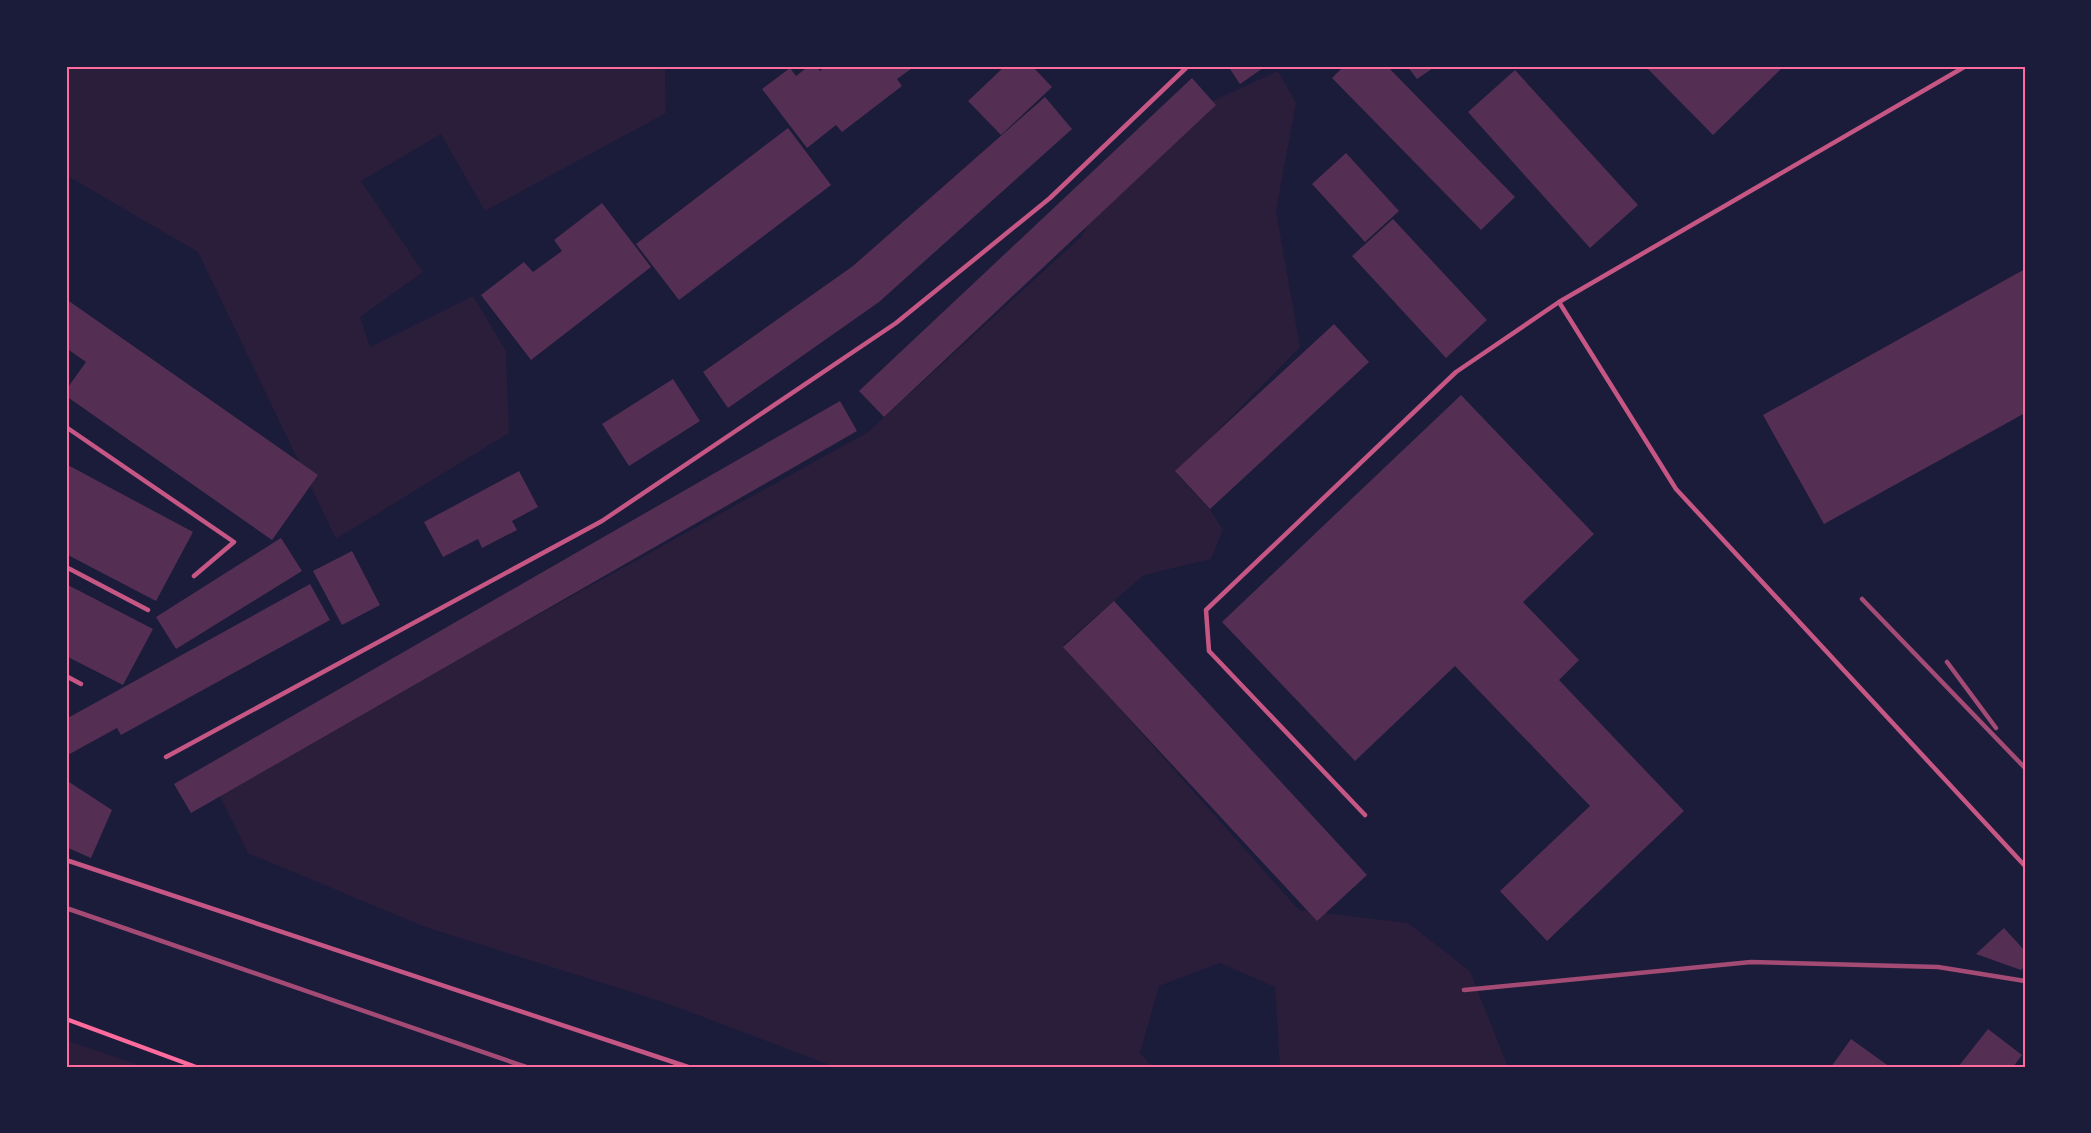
<svg xmlns="http://www.w3.org/2000/svg" width="2091" height="1133" viewBox="0 0 2091 1133" font-family="Roboto,sans-serif">
  <style>
    .green { fill: #2a1e3b }
    .building { fill: #542f53 }
    .lines { fill: none; stroke-linecap: round; stroke-linejoin: round }
    .path { stroke: #ff6b9d; stroke-width: 4 }
    .service { stroke: #c65784; stroke-width: 4.5 }
    .rail { stroke: #a44b75; stroke-width: 4.5 }
    .neatline { fill: none; stroke: #ff6b9d; stroke-width: 2 }
  </style>
  <rect width="100%" height="100%" fill="#1b1b3a"/>
  <path class="green" d="M 66,66 L 665,66 L 666,113 L 485,211 L 441,134 L 361,181 L 423,272 L 360,317 L 370,347 L 473,296 L 506,351 L 509,433 L 336,539 L 198,252 L 66,175 Z
    M 1278,71 L 1296,103 L 1276,211 L 1300,347 L 1176,473 L 1211,511 L 1223,530 L 1211,559 L 1144,575 L 1063,645 L 1299,910 L 1408,923 L 1470,971 L 1508,1067 L 1280,1067 L 1275,987 L 1220,963 L 1159,986 L 1140,1053 L 1153,1067 L 835,1067 L 666,1003 L 425,927 L 248,853 L 218,792 L 868,432 L 1082,236 L 1113,179 L 1195,109 Z
    M 66,1040 L 144,1067 L 66,1067 Z"/>
  <path class="building" d="M 809,66 L 816,66 L 820,71 L 826,66 L 915,66 L 897,79 L 902,86 L 842,132 L 836,125 L 807,148 L 762,89 L 790,68 L 796,76 Z
    M 1005,66 L 1032,66 L 1052,87 L 1001,135 L 968,101 Z
    M 1228,66 L 1266,66 L 1240,84 Z
    M 1344,66 L 1387,66 L 1515,197 L 1481,230 L 1332,78 Z
    M 1407,66 L 1436,66 L 1417,79 Z
    M 1645,66 L 1784,66 L 1713,135 Z
    M 1515,70 L 1638,205 L 1590,248 L 1468,112 Z
    M 1192,78 L 1216,105 L 884,417 L 859,391 Z
    M 1045,97 L 1072,129 L 879,302 L 728,408 L 703,372 L 853,266 Z
    M 788,128 L 831,185 L 679,300 L 636,244 Z
    M 1346,153 L 1399,211 L 1365,242 L 1312,184 Z
    M 602,203 L 651,267 L 531,360 L 481,295 L 524,262 L 533,272 L 562,251 L 554,240 Z
    M 1393,219 L 1487,320 L 1446,358 L 1352,256 Z
    M 2025,269 L 2025,413 L 1824,524 L 1763,415 Z
    M 66,299 L 318,475 L 272,540 L 66,396 L 66,390 L 86,362 L 66,348 Z
    M 1334,324 L 1369,362 L 1210,509 L 1175,471 Z
    M 673,379 L 700,421 L 629,466 L 602,424 Z
    M 1461,395 L 1594,534 L 1523,602 L 1579,660 L 1559,680 L 1684,811 L 1547,941 L 1500,891 L 1590,806 L 1455,666 L 1355,761 L 1222,622 Z
    M 840,401 L 857,431 L 191,813 L 174,784 Z
    M 66,464 L 193,532 L 156,601 L 66,554 Z
    M 519,471 L 538,507 L 512,521 L 517,530 L 482,548 L 478,539 L 443,557 L 424,522 Z
    M 281,538 L 302,571 L 176,649 L 156,617 Z
    M 352,551 L 380,605 L 342,625 L 313,571 Z
    M 66,584 L 153,629 L 123,685 L 66,656 Z
    M 310,584 L 330,620 L 121,735 L 117,728 L 66,756 L 66,719 Z
    M 1114,601 L 1367,875 L 1317,921 L 1063,647 Z
    M 66,780 L 112,810 L 91,858 L 66,847 Z
    M 2004,928 L 2025,951 L 2025,966 L 2021,970 L 1976,954 Z
    M 1988,1029 L 2022,1055 L 2013,1067 L 1958,1067 Z
    M 1851,1039 L 1890,1067 L 1831,1067 Z"/>
  <g class="lines">
    <path class="path" d="M 66,1019 L 196,1067"/>
    <path class="service" d="M 1559,302 L 1676,489 L 2025,866
      M 66,427 L 234,542 L 194,576
      M 66,567 L 148,610
      M 66,676 L 81,684
      M 166,757 L 602,521 L 896,323 L 1050,198 L 1188,66
      M 1365,815 L 1209,651 L 1206,610 L 1456,372 L 1559,302 L 1966,66
      M 66,860 L 688,1067"/>
    <path class="rail" d="M 1862,599 L 2025,768
      M 1947,662 L 1996,728
      M 66,908 L 526,1067
      M 1464,990 L 1751,962 L 1938,967 L 2025,981"/>
  </g>
  <rect width="2091" height="1133" fill="none" stroke="#1b1b3a" stroke-width="135"/>
  <rect x="68" y="68" width="1956" height="998" class="neatline"/>
</svg>
